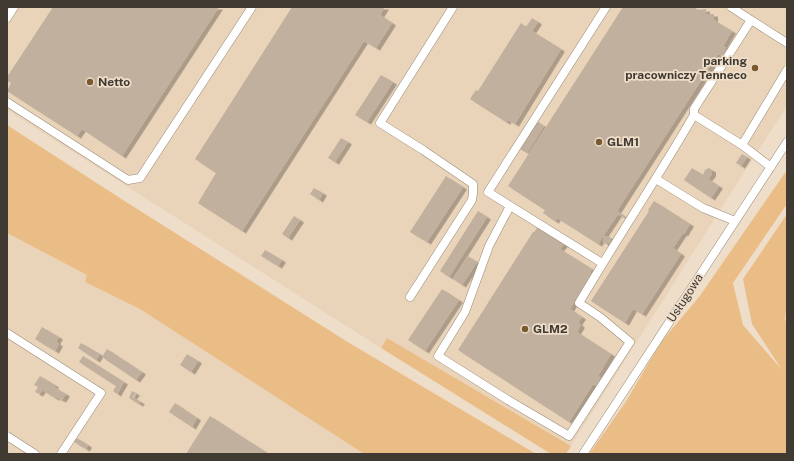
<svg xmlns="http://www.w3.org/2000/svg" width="794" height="461" viewBox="0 0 794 461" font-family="'Public Sans',sans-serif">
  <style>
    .built { fill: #e9d3b9 }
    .green { fill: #ebbd86 }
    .building { fill: #c1b09d; filter: url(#shadow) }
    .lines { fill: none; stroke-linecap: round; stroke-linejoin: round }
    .minor-casing { stroke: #998a78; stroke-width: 9 }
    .minor { stroke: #fff; stroke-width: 8 }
    .poi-dot { fill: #7b5930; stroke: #eeddc9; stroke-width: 1.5 }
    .labels { text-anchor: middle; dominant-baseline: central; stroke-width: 3.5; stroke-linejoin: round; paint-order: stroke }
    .poi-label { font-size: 12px; font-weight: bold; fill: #413a32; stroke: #eeddc9; text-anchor: start }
    .street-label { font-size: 12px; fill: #413a32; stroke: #eeddc9 }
  </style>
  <defs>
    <filter id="shadow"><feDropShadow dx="4" dy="2.5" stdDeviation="0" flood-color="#0004"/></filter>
  </defs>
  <rect width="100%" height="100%" fill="#eeddc9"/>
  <path class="built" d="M 7,7 L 787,7 L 787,106 L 727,199 L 571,446 L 387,338 L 381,348 L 7,110 Z
    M 7,233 L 87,275 L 85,282 L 140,309 L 364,454 L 7,454 Z"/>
  <path class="green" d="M 7,125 L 123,200 L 346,341 L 536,454 L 364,454 L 140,309 L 85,282 L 87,275 L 7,233 Z
    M 787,170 L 787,204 L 733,283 L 743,325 L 782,370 L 752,324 L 743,279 L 787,214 L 787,303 L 785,320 L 787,323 L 787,454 L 589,454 L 625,403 L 661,342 L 699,297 Z
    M 387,338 L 571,446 L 566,454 L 551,454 L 381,348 Z"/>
  <path class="building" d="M 53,7 L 219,7 L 122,156 L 82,129 L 77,136 L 7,91 L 11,83 L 7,81 L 7,77 Z
    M 292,7 L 385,7 L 380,15 L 392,23 L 376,48 L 364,41 L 242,231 L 198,203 L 216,173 L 195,159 Z
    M 623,7 L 694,7 L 698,10 L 706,9 L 706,14 L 714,14 L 714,20 L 732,31 L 723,46 L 726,48 L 723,56 L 718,54 L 704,76 L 702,75 L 700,78 L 702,79 L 617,211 L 626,217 L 625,218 L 618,214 L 598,244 L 557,218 L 555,221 L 553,220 L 543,213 L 545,210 L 508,186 Z
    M 532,18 L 538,22 L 532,31 L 561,49 L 515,124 L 508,120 L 506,122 L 470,99 L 476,90 L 478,91 L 521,23 L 526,27 Z
    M 381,75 L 393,82 L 367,122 L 355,115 Z
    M 535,120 L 544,126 L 527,153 L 517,147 Z
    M 341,138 L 348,142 L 335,162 L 328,158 Z
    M 742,154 L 747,157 L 741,166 L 736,163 Z
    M 692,168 L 703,175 L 705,170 L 709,168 L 712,170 L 712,174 L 708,179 L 719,186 L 711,198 L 684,180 Z
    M 446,176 L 463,187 L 427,242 L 410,232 Z
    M 314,188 L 323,193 L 319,200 L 310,194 Z
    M 654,201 L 690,224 L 684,234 L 683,233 L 673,248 L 681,254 L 642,314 L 633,309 L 625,323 L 591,301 L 649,211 L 648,210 Z
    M 478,211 L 487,217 L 449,277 L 440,271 Z
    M 294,216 L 300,220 L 288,238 L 282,234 Z
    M 538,227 L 564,244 L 560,249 L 592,269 L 590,272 L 592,274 L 570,309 L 582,317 L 578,323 L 581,325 L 577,332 L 611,354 L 598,376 L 602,379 L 597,386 L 593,384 L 569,422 L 458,350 L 533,232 L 534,232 Z
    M603 240a4 4 0 1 1 8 0a4 4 0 1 1-8 0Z
    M 265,250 L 282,260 L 278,266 L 261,256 Z
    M 468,256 L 477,262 L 462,285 L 453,279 Z
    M 442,289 L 459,300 L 425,351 L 408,340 Z
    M 42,327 L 59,337 L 56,342 L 59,344 L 55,351 L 35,339 Z
    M 81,343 L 100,354 L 96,360 L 78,348 Z
    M 107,349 L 142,372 L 136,380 L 102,357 Z
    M 187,354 L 198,361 L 191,372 L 180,365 Z
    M 83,356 L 124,382 L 117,394 L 113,391 L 116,386 L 79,362 Z
    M 40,376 L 55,385 L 54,387 L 66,394 L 62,400 L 56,397 L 55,398 L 42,390 L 39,394 L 35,392 L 38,387 L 34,385 Z
    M 132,391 L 136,393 L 133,397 L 141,402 L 139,404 L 129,398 Z
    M 175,403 L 197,418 L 192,427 L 169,412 Z
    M 210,416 L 269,454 L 186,454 Z
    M 77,438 L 88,445 L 86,449 L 74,442 Z"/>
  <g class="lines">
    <defs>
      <path id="minor" d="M 7,18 L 14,7
        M 751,20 L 787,43
        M 7,102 L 128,180 L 140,178 L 252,7
        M 694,115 L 742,145 L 771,167
        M 742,145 L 787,70
        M 656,179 L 703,208 L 735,221
        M 510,206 L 489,246 L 465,312 L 438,356 L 508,400 L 569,436 L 630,342 L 600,317 L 579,303 C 616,240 657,179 694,115 L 694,109 L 751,20 L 731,7
        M 602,263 L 488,192 L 606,7
        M 410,297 L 472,200 L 473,193 L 473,184 L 423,150 L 380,123 L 453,7
        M 7,333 L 101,393 L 61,454
        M 7,436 L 35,454
        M 583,454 L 787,142"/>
    </defs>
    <use href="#minor" class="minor-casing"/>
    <use href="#minor" class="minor"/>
  </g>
  <g class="poi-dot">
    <circle cx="755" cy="68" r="4"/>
    <circle cx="90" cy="82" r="4"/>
    <circle cx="599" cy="142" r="4"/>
    <circle cx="525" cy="329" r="4"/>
  </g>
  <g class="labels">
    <g class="poi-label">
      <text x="747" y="61" text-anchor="end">parking<tspan x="747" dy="14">pracowniczy Tenneco</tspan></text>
      <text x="98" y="82">Netto</text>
      <text x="607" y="142">GLM1</text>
      <text x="533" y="329">GLM2</text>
    </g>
    <g class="street-label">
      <text transform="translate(685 298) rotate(-57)">Usługowa</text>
    </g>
  </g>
  <rect width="794" height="461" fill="none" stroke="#413a32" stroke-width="16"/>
</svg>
